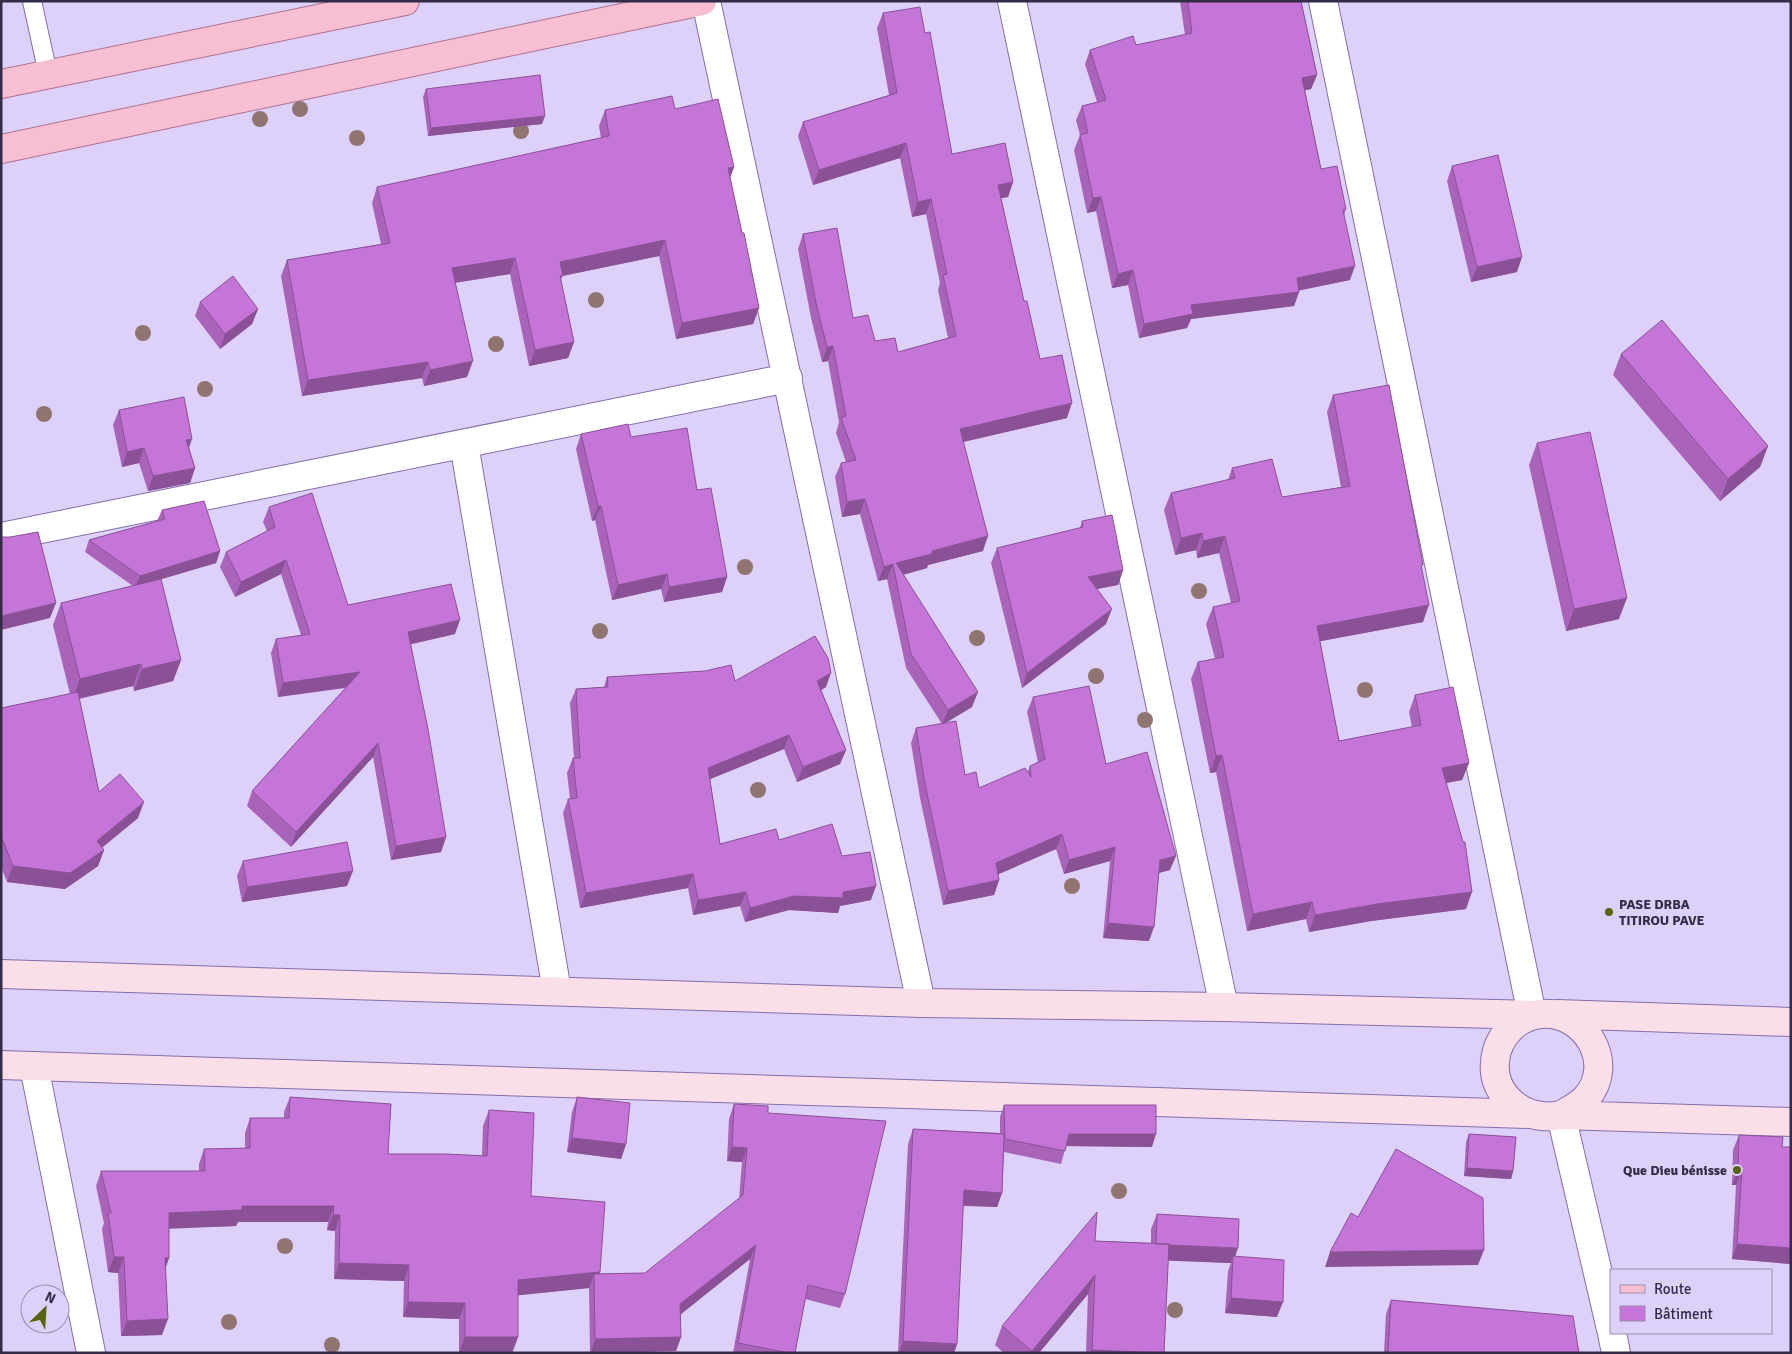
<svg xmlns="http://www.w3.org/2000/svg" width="1792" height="1354" viewBox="0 0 1792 1354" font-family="Signika,sans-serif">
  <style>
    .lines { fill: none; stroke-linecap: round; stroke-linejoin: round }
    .lane-casing { stroke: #846eac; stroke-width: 20 }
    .street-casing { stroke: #846eac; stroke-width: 30 }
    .secondary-casing { stroke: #846eac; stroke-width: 30 }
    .primary-casing { stroke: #b0708d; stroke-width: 30 }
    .lane { stroke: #fff; stroke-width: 18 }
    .street { stroke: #fff; stroke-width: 28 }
    .secondary { stroke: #fbdfe8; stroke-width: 28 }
    .primary { stroke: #f7bfd1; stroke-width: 28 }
    .tree { fill: #907470 }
    .wall { fill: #a964ba }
    .shaded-wall { fill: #8a5197 }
    .building { fill: #c574d8; stroke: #8a5197 }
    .poi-dot { fill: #57660e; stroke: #ddd0f9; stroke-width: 2 }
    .labels { text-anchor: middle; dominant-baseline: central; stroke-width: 4; stroke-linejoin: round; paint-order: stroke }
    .poi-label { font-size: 14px; font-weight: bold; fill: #342b46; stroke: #ddd0f9; text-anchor: start }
  </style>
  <rect width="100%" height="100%" fill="#ddd0f9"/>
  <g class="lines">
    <defs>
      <path id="lane" d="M 32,1 L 48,74"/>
      <path id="street" d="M 706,1 L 921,1003
        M 1012,1 L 1224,1007
        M 1323,1 L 1532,1015
        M 464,444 L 557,991
        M 1,537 L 788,378
        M 34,1066 L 91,1353
        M 1561,1115 L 1611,1329
        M 1612,1333 L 1616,1353"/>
      <path id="secondary" d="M 1,974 L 921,1003 L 1224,1007 L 1532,1015
        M 1557,1014 L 1791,1022
        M 1,1065 L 1529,1114
        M 1561,1115 C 1570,1110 1579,1106 1586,1098 C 1617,1064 1585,1010 1541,1014 C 1531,1015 1521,1019 1513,1026 C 1502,1036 1496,1047 1495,1062 C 1492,1090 1515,1113 1542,1116 C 1548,1117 1555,1116 1561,1115 L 1791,1122"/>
      <path id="primary" d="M 1,84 L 405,1
        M 1,149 L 702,1"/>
    </defs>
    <use href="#lane" class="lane-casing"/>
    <use href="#street" class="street-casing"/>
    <use href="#secondary" class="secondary-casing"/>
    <use href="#primary" class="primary-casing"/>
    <use href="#lane" class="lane"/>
    <use href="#street" class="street"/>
    <use href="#secondary" class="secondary"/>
    <use href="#primary" class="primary"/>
  </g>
  <g class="tree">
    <circle cx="300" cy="109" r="8"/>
    <circle cx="260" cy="119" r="8"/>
    <circle cx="521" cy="131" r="8"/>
    <circle cx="357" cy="138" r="8"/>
    <circle cx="596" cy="300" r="8"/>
    <circle cx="143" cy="333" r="8"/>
    <circle cx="496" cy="344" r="8"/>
    <circle cx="205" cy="389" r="8"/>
    <circle cx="44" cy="414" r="8"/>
    <circle cx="745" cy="567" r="8"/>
    <circle cx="1199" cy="591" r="8"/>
    <circle cx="600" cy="631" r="8"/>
    <circle cx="977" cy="638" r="8"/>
    <circle cx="1096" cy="676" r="8"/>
    <circle cx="1365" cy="690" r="8"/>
    <circle cx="1145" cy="720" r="8"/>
    <circle cx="758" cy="790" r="8"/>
    <circle cx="1072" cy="886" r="8"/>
    <circle cx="1119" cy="1191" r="8"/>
    <circle cx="285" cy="1246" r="8"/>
    <circle cx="1175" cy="1310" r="8"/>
    <circle cx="229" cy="1322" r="8"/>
    <circle cx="332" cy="1345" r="8"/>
  </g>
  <path class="wall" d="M 1180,1 L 1301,1 L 1317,75 L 1311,89 L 1305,90 L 1321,169 L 1346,209 L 1344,215 L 1350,280 L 1299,290 L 1299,292 L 1294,306 L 1191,319 L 1187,328 L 1139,338 L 1128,285 L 1112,288 L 1096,211 L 1087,213 L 1074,150 L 1080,135 L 1076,120 L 1082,106 L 1097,102 L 1085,64 L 1090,50 L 1136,45 L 1185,35 Z
    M 883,13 L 925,33 L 952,154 L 1013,182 L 1008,197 L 1001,198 L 1024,301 L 1040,359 L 1067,418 L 963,442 L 983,551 L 928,565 L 927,568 L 903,575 L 972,707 L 945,723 L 965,775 L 979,788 L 1028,771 L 1030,766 L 1038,762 L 1027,712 L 1033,697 L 1106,764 L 1170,870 L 1159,873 L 1149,941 L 1103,938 L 1110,861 L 1064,874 L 1056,849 L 998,874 L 999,880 L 994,895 L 943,905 L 920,798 L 911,743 L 916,728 L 942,724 L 906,668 L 887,579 L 878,581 L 860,514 L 842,517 L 835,477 L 841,463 L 846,462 L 836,433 L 839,422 L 828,361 L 822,362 L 811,318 L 798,249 L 803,234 L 853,318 L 875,341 L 898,352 L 948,338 L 938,290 L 940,283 L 926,214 L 912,217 L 900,158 L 813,185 L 798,136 L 803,122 L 889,95 L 877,28 Z
    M 426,89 L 542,124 L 428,136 L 423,97 Z
    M 675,109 L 734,167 L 730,178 L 759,308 L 753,324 L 676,339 L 659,256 L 562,276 L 561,280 L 574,342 L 568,358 L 529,366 L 510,274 L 455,283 L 467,377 L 424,386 L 422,378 L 302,396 L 281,276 L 287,260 L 381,244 L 372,203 L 377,187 L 601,138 L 599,126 L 605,110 Z
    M 1452,166 L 1517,272 L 1471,282 L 1447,181 Z
    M 200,302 L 258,309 L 252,324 L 220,349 L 195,316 Z
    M 1621,354 L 1768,446 L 1760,467 L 1720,501 L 1613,375 Z
    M 1333,395 L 1422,569 L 1423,622 L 1320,641 L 1339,741 L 1412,727 L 1409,712 L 1415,695 L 1469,763 L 1462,780 L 1446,783 L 1466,909 L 1371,921 L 1309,932 L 1306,919 L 1247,931 L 1216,772 L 1210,773 L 1191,679 L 1198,662 L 1215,659 L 1206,624 L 1213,607 L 1231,603 L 1219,553 L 1197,558 L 1196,550 L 1175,555 L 1164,510 L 1171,493 L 1228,480 L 1232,468 L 1282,497 L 1341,487 L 1327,412 Z
    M 119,410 L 189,448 L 195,468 L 190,483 L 148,491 L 139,463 L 122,467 L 113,425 Z
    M 581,434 L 631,437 L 697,490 L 727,577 L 722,592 L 664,602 L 661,589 L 612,600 L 595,520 L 592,521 L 576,449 Z
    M 1537,443 L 1619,619 L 1566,631 L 1529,465 Z
    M 269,507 L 348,605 L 455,634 L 411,644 L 446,837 L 441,852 L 391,860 L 373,757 L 291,847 L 247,806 L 252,791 L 346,688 L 278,697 L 271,653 L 276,639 L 301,635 L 281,574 L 235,597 L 220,567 L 226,552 L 267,531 L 263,522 Z
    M 162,510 L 220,551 L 216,563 L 161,579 L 181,660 L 173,681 L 134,691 L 133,686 L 79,699 L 99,792 L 138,818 L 102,848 L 104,850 L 98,866 L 65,889 L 7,882 L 1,867 L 1,708 L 70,694 L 53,625 L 61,603 L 133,586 L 85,552 L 89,540 L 157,521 Z
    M 1082,521 L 1123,570 L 1118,585 L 1097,589 L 1106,624 L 1022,688 L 991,563 L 997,548 L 1080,528 Z
    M 607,677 L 826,687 L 821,690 L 846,750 L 840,764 L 797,782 L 784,749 L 710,779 L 720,844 L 779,840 L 842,856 L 871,900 L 840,906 L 838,913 L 789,910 L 745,922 L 740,906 L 693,915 L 688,888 L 580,908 L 563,813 L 568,799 L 570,799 L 567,773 L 573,758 L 574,758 L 570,703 L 576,689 L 604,687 Z
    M 243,861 L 347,886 L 242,902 L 237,876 Z
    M 290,1097 L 388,1154 L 482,1156 L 483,1126 L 489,1110 L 531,1196 L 600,1272 L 599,1274 L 645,1273 L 739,1199 L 742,1162 L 727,1161 L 729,1119 L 734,1104 L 768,1113 L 845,1294 L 840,1308 L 805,1299 L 795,1353 L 733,1353 L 750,1259 L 680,1314 L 681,1337 L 676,1351 L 590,1353 L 589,1288 L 518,1295 L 518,1337 L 512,1353 L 459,1353 L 459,1319 L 403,1317 L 404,1281 L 334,1279 L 335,1231 L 327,1230 L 328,1222 L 238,1222 L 236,1226 L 169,1228 L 169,1258 L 166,1267 L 162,1335 L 121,1336 L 118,1273 L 108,1272 L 102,1229 L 104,1223 L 96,1186 L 101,1171 L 199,1171 L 199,1164 L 204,1149 L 245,1148 L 245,1133 L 250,1118 L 284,1118 L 284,1112 Z
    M 577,1097 L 626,1144 L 621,1159 L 567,1152 L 572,1112 Z
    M 1004,1105 L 1152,1147 L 1066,1146 L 1061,1164 L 1004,1152 L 1002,1193 L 997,1207 L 963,1206 L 957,1344 L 954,1353 L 898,1353 L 908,1144 L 913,1129 L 1000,1133 L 1000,1117 Z
    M 1469,1134 L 1513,1171 L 1511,1179 L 1464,1176 L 1466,1142 Z
    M 1739,1135 L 1782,1147 L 1791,1147 L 1791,1264 L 1732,1259 L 1736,1185 L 1732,1185 L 1733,1150 Z
    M 1157,1214 L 1235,1256 L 1277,1317 L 1225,1313 L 1228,1271 L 1231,1263 L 1168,1260 L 1164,1353 L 1086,1353 L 1088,1294 L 1039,1353 L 1004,1353 L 995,1345 L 1002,1326 L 1095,1241 L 1151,1243 L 1151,1229 Z
    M 1391,1300 L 1579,1353 L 1384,1353 L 1386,1314 Z"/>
  <path class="shaded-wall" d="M 1317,75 L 1311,89 L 1297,92 L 1302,78 Z
    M 545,116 L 542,124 L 428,136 L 431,128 Z
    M 906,143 L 900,158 L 813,185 L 819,170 Z
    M 734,167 L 728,183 L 728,168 Z
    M 1013,182 L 1008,197 L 992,200 L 998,185 Z
    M 1101,197 L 1096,211 L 1087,213 L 1093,198 Z
    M 931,199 L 926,214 L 912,217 L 918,202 Z
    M 665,240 L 659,256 L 562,276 L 557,292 L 560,262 Z
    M 1522,257 L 1517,272 L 1471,282 L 1477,267 Z
    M 515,258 L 510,274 L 446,284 L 452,268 Z
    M 1355,266 L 1350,280 L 1292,292 L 1297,278 Z
    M 1133,270 L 1128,285 L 1112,288 L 1118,274 Z
    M 1299,292 L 1294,306 L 1191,319 L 1187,328 L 1139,338 L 1144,324 L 1191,305 Z
    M 759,308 L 753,324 L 676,339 L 682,323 Z
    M 258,309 L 252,324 L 220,349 L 225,334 Z
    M 574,342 L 568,358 L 529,366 L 535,350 Z
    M 833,346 L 828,361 L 822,362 L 827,347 Z
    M 473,361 L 467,377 L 424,386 L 430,370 Z
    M 428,362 L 422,378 L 302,396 L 308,380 Z
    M 1072,403 L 1067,418 L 954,444 L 960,429 Z
    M 192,439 L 187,454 L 186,440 Z
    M 1768,446 L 1760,467 L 1720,501 L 1728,479 Z
    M 144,448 L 139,463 L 122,467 L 127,452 Z
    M 195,468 L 190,483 L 148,491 L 153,476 Z
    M 865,499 L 860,514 L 842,517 L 847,502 Z
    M 598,506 L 601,506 L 595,520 L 592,521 Z
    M 1202,533 L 1196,550 L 1175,555 L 1181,538 Z
    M 988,536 L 983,551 L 928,565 L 927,568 L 895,577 L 896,563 L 932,551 Z
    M 1225,536 L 1219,553 L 1197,558 L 1203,541 Z
    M 220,551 L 216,563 L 135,587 L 140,576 Z
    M 286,560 L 281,574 L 235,597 L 241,582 Z
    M 893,564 L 887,579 L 878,581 L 884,567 Z
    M 1123,570 L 1118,585 L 1082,592 L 1088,577 Z
    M 667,574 L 661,589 L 612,600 L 618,585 Z
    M 727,577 L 722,592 L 664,602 L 669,587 Z
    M 1627,598 L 1619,619 L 1566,631 L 1574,609 Z
    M 56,603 L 50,618 L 1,630 L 1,616 Z
    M 1429,605 L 1423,622 L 1311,643 L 1317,626 Z
    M 1112,609 L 1106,624 L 1022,688 L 1027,673 Z
    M 460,620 L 455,634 L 403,646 L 408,632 Z
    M 181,660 L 173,681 L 134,691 L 142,669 Z
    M 141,664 L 133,686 L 72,700 L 80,679 Z
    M 360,672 L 355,686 L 278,697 L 283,683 Z
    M 831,673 L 826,687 L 812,695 L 817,681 Z
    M 978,692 L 972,707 L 942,725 L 948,710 Z
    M 789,735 L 784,749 L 703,782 L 708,768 Z
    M 378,743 L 373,757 L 291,847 L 296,832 Z
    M 846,750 L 840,764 L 797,782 L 803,767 Z
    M 1222,755 L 1216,772 L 1210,773 L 1216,756 Z
    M 1469,763 L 1462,780 L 1435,785 L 1442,768 Z
    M 144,802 L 138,818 L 91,856 L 97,841 Z
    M 1062,834 L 1056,849 L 990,878 L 996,863 Z
    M 446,837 L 441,852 L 391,860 L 396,846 Z
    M 1115,847 L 1110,861 L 1064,874 L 1069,860 Z
    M 104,850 L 98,866 L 65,889 L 7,882 L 13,866 Z
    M 1176,856 L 1170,870 L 1154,874 L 1160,860 Z
    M 353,871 L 347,886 L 242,902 L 247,887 Z
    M 693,874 L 688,888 L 580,908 L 586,893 Z
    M 999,880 L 994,895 L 943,905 L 948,891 Z
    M 876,886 L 871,900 L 840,906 L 838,913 L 789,910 L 745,922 L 750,908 L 794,896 L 843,892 Z
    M 746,892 L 740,906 L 693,915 L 698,900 Z
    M 1472,892 L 1466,909 L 1371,921 L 1309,932 L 1315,915 L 1377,904 Z
    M 1312,902 L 1306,919 L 1247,931 L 1253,914 Z
    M 1108,923 L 1154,927 L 1149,941 L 1103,938 Z
    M 1069,1134 L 1156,1134 L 1152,1147 L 1064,1146 Z
    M 572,1138 L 626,1144 L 621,1159 L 567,1152 Z
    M 732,1147 L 747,1148 L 742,1162 L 727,1161 Z
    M 1467,1168 L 1513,1171 L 1511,1179 L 1464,1176 Z
    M 1738,1170 L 1742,1170 L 1736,1185 L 1732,1185 Z
    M 964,1190 L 1002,1193 L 997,1207 L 958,1205 Z
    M 242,1206 L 334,1206 L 328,1222 L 238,1222 L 236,1226 L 163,1229 L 169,1213 Z
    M 333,1215 L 340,1215 L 335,1231 L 327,1230 Z
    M 1737,1244 L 1791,1248 L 1791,1264 L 1732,1259 Z
    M 756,1245 L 750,1259 L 675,1319 L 680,1304 Z
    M 1156,1245 L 1238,1248 L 1233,1263 L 1233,1256 L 1231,1263 L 1150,1260 Z
    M 1484,1250 L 1478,1265 L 1325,1267 L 1330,1252 Z
    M 114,1257 L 124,1257 L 118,1273 L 108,1272 Z
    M 165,1258 L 169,1258 L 163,1274 Z
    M 339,1263 L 409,1265 L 404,1281 L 334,1279 Z
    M 600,1272 L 594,1287 L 594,1274 L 589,1288 L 512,1296 L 518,1280 Z
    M 1095,1275 L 1088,1294 L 1039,1353 L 1031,1353 L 1032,1351 Z
    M 1231,1298 L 1283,1302 L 1277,1317 L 1225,1313 Z
    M 408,1302 L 465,1303 L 459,1319 L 403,1317 Z
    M 168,1319 L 162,1335 L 121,1336 L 127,1321 Z
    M 465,1337 L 518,1337 L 512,1353 L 459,1353 Z
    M 681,1337 L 676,1351 L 591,1353 L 595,1339 Z
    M 903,1341 L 957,1344 L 954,1353 L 899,1353 Z
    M 1092,1350 L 1154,1353 L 1091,1353 Z"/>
  <path class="building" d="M 1188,1 L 1301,1 L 1317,75 L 1302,78 L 1321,169 L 1337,166 L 1346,209 L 1343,210 L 1355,266 L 1297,278 L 1299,292 L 1191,305 L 1193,314 L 1144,324 L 1133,270 L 1118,274 L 1101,197 L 1093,198 L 1080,135 L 1088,133 L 1082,106 L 1106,100 L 1090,50 L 1133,36 L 1136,45 L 1192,33 Z
    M 920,7 L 925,33 L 930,32 L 952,154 L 1005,143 L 1013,182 L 998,185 L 1024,301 L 1027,301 L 1040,359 L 1062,355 L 1072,403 L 960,429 L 988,536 L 932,551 L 932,554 L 896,563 L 978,692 L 948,710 L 911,654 L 893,564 L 884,567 L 865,499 L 847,502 L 841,463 L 856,460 L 841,418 L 846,416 L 833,346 L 827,347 L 816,303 L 803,234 L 837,228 L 853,318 L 868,315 L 875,341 L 895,338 L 898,352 L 956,336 L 943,275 L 947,274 L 931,199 L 918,202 L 906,143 L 819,170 L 803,122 L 897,93 L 883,13 Z
    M 540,75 L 545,116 L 431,128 L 426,89 Z
    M 672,96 L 675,109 L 718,99 L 734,167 L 728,168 L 742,233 L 744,233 L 759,308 L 682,323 L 665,240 L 560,262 L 563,276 L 560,276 L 574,342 L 535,350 L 515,258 L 452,268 L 473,361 L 430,370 L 428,362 L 308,380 L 287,260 L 390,243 L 377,187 L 609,136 L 605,110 Z
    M 1498,155 L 1522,257 L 1477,267 L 1452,166 Z
    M 233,276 L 258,309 L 225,334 L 200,302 Z
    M 1662,320 L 1768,446 L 1728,479 L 1621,354 Z
    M 1389,385 L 1423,565 L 1421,565 L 1429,605 L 1317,626 L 1339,741 L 1421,725 L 1415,695 L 1453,687 L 1469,763 L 1442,768 L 1463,842 L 1465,842 L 1472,892 L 1377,904 L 1315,915 L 1312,902 L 1253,914 L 1222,755 L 1216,756 L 1198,662 L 1224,657 L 1213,607 L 1240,601 L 1225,536 L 1203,541 L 1202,533 L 1181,538 L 1171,493 L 1235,478 L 1232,468 L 1272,459 L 1282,497 L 1350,486 L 1333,395 Z
    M 184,397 L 192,439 L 186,440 L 195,468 L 153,476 L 144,448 L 127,452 L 119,410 Z
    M 628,424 L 631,437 L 687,428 L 697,490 L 711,488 L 727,577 L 669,587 L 667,574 L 618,585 L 601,506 L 598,506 L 581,434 Z
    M 1590,432 L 1627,598 L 1574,609 L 1537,443 Z
    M 312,493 L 348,605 L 451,584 L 460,620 L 408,632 L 428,729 L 446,837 L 396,846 L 378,743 L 296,832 L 252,791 L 360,672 L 283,683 L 276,639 L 310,634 L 286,560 L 241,582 L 226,552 L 275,527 L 269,507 Z
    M 204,501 L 220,551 L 140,576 L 89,540 L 165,519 L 162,510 Z
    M 1112,515 L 1123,570 L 1088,577 L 1112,609 L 1027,673 L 997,548 L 1083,527 L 1082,521 Z
    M 38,532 L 56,603 L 1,616 L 1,537 L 10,537 Z
    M 161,579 L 181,660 L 142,669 L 141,664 L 80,679 L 61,603 Z
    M 815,636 L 828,658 L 831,673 L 817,681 L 846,750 L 803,767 L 789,735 L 708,768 L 720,844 L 776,829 L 779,840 L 832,824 L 842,856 L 870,852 L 876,886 L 843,892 L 843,898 L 794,896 L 750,908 L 746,892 L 698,900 L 693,874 L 586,893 L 568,799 L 577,798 L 573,758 L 580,758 L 576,689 L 608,687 L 607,677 L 705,671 L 731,665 L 735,681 Z
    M 1089,686 L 1106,764 L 1147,752 L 1176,856 L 1160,860 L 1154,927 L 1108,923 L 1115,847 L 1069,860 L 1062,834 L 996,863 L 999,880 L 948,891 L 925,784 L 916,728 L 956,721 L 965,775 L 976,772 L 979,788 L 1025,768 L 1031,777 L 1030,766 L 1045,759 L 1033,697 Z
    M 78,692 L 99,792 L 120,774 L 144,802 L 97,841 L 104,850 L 70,873 L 13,866 L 1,836 L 1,708 Z
    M 347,842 L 353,871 L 247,887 L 243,861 Z
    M 290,1097 L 391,1104 L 388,1154 L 446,1154 L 487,1156 L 489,1110 L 534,1113 L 531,1196 L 605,1202 L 600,1272 L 518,1280 L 518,1337 L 465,1337 L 465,1303 L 408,1302 L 409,1265 L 339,1263 L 340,1215 L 333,1215 L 334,1206 L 242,1206 L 242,1210 L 169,1213 L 169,1258 L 165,1258 L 168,1319 L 127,1321 L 124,1257 L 114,1257 L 108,1213 L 111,1213 L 101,1171 L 205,1171 L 204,1149 L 250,1148 L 250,1118 L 289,1118 Z
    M 577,1097 L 630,1103 L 626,1144 L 572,1138 Z
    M 734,1104 L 768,1106 L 768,1113 L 886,1121 L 845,1294 L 808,1285 L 795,1353 L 789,1353 L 738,1343 L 756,1245 L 680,1304 L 681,1337 L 595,1339 L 594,1274 L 645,1273 L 743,1195 L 747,1148 L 732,1147 Z
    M 1004,1105 L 1156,1105 L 1156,1134 L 1069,1134 L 1065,1151 L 1005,1139 Z
    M 913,1129 L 1004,1134 L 1002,1193 L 964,1190 L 957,1344 L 903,1341 Z
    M 1469,1134 L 1516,1137 L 1513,1171 L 1467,1168 Z
    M 1739,1135 L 1783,1137 L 1782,1147 L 1791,1147 L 1791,1248 L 1737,1244 L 1742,1170 L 1738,1170 Z
    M 1396,1149 L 1483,1198 L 1484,1250 L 1330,1252 L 1351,1213 L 1358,1217 Z
    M 1097,1212 L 1095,1241 L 1169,1244 L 1164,1353 L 1092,1350 L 1095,1275 L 1032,1351 L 1002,1326 Z
    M 1157,1214 L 1239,1219 L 1238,1248 L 1169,1245 L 1169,1244 L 1156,1244 Z
    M 1233,1256 L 1284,1260 L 1283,1302 L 1231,1298 Z
    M 1391,1300 L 1573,1316 L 1579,1353 L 1388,1353 Z"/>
  <g class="poi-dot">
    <circle cx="1609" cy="912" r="5"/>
    <circle cx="1737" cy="1170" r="5"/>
  </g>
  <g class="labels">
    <g class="poi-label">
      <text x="1619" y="904">PASE DRBA<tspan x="1619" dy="16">TITIROU PAVE</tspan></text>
      <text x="1727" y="1170" text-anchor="end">Que Dieu bénisse</text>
    </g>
  </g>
  <rect width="1792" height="1354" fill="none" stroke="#342b46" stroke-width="5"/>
  <rect x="1610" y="1269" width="162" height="65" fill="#ddd0f9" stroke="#998eb1"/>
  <rect x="1620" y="1285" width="25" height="8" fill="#f7bfd1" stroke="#998eb1"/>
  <text x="1654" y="1294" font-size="15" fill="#342b46">Route</text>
  <rect x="1620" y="1306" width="25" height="15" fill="#c574d8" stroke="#998eb1"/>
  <text x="1654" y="1319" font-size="15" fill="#342b46">Bâtiment</text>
  <g transform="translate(45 1309) rotate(25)"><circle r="24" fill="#ddd0f9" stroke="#998eb1"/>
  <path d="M0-4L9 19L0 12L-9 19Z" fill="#57660e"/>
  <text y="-8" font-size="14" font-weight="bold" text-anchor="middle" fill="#342b46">N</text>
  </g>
</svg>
